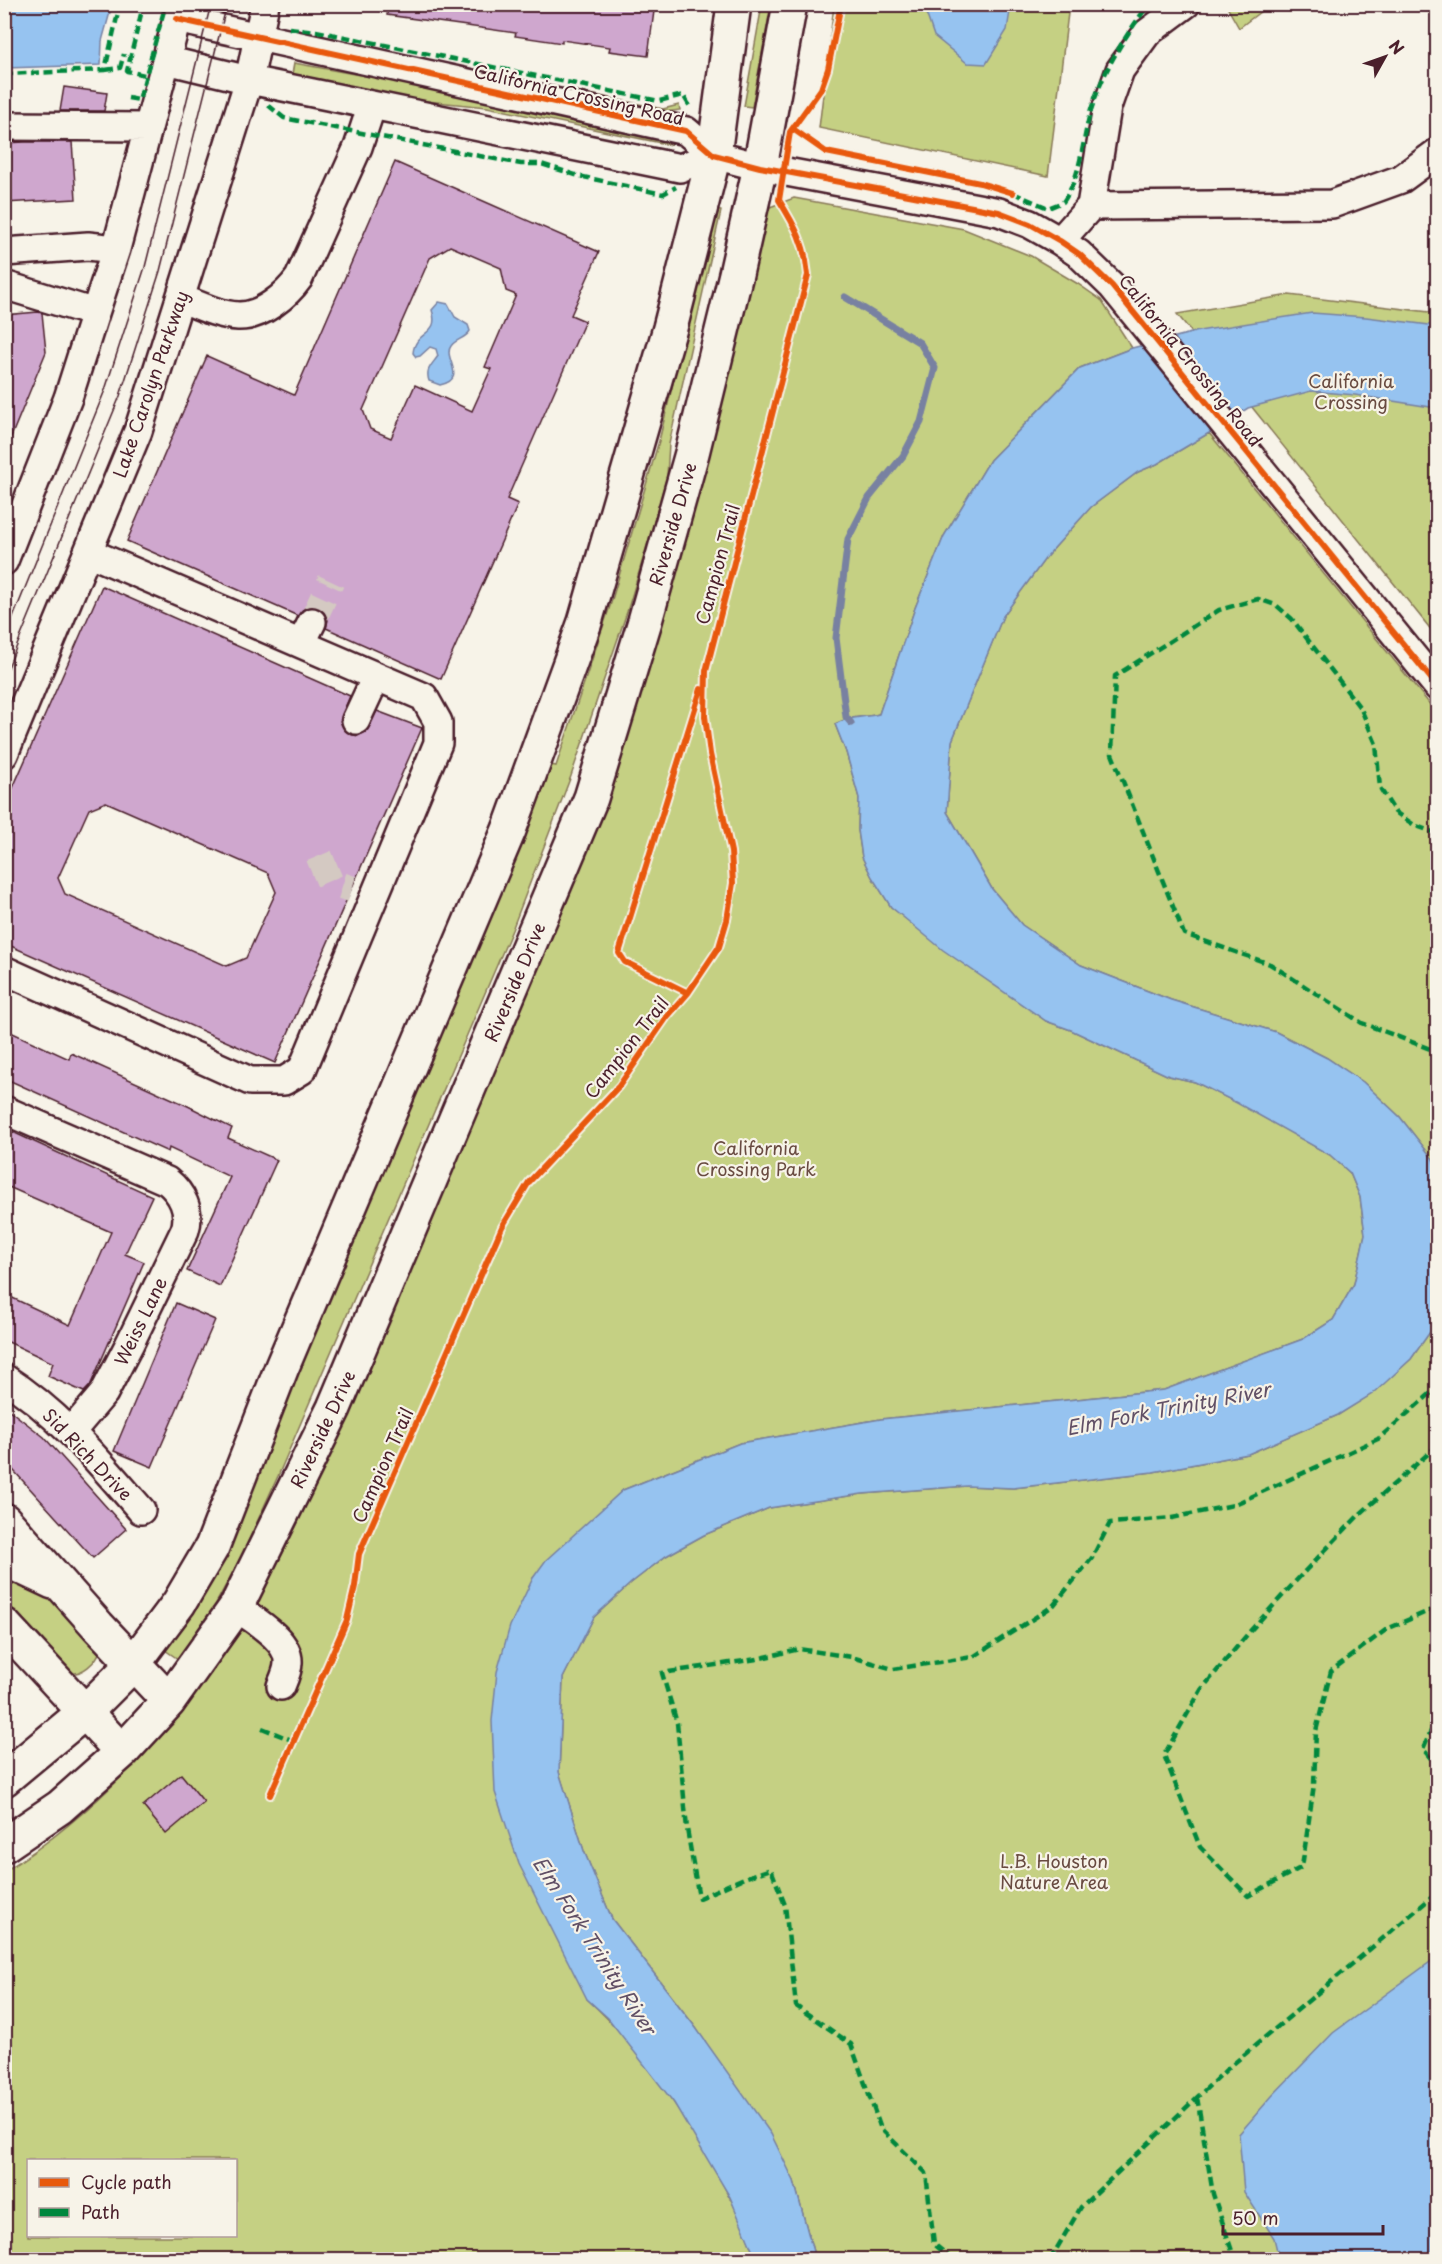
<svg xmlns="http://www.w3.org/2000/svg" width="1442" height="2264" viewBox="0 0 1442 2264" font-family="'Playpen Sans',sans-serif">
  <style>
    .green { fill: #c5d083; stroke: #887857; stroke-width: 1.5; fill-rule: evenodd }
    .water { fill: #96c3f0; stroke: #7881a1; stroke-width: 1.5 }
    .lines { fill: none; stroke-linecap: round; stroke-linejoin: round }
    .stream { stroke: #7881a1; stroke-width: 7 }
    .building { fill: #cfa7ce; stroke: #4a1f2b; stroke-width: 1.5; fill-rule: evenodd }
    .minor-tunnel { stroke: #d4c9c2; stroke-width: 27; stroke-dasharray: 27 14; stroke-linecap: butt }
    .minor-casing { stroke: #4a1f2b; stroke-width: 32 }
    .major-casing { stroke: #4a1f2b; stroke-width: 38 }
    .minor { stroke: #f7f3e8; stroke-width: 27 }
    .major { stroke: #f7f3e8; stroke-width: 33 }
    .tram { stroke: #4a1f2b; stroke-width: 1.5 }
    .quiet { stroke: #00873e; stroke-width: 4.5; stroke-dasharray: 9 4.5; stroke-linecap: butt }
    .cycleway-casing { stroke: #f7f3e8; stroke-width: 10 }
    .cycleway { stroke: #e8590c; stroke-width: 6 }
    .labels { text-anchor: middle; dominant-baseline: central; stroke-width: 4.5; stroke-linejoin: round; paint-order: stroke }
    .street-label { font-size: 18px; fill: #4a1f2b; stroke: #f7f3e8 }
    .park-label { font-size: 18px; fill: #694b41; stroke: #f7f3e8 }
    .water-label { font-size: 20px; font-style: italic; fill: #615066; stroke: #f7f3e8 }
  </style>
  <rect width="100%" height="100%" fill="#f7f3e8"/>
  <filter id="ink" filterUnits="userSpaceOnUse"><feTurbulence type="fractalNoise" baseFrequency=".0167" numOctaves="2"/><feDisplacementMap in="SourceGraphic" scale="12" xChannelSelector="R" yChannelSelector="G"/><feConvolveMatrix kernelMatrix="1 2 1 2 8 2 1 2 1" color-interpolation-filters="sRGB"/></filter>
  <g filter="url(#ink)">
    <path class="green" d="M 762,5 L 771,5 L 752,107 L 744,106 Z
      M 834,5 L 1069,5 L 1048,176 L 819,128 Z
      M 1226,5 L 1269,5 L 1239,28 Z
      M 311,37 L 663,109 L 679,105 L 680,110 L 660,113 Z
      M 294,63 L 486,98 L 672,139 L 671,145 L 487,107 L 386,97 L 291,80 Z
      M 794,198 L 964,229 L 1031,256 L 1078,284 L 1101,300 L 1132,348 L 1080,368 L 990,460 L 944,536 L 915,608 L 879,714 C 863,718 849,716 835,724 L 846,752 L 859,798 L 858,830 L 862,857 L 872,877 L 891,907 L 1046,1021 L 1071,1030 L 1169,1076 L 1195,1082 L 1238,1103 L 1330,1155 L 1350,1173 L 1360,1197 L 1365,1234 L 1354,1284 L 1333,1320 L 1303,1339 L 1164,1390 L 881,1419 L 740,1443 L 623,1490 L 533,1578 L 587,1999 C 642,2048 695,2130 729,2196 C 740,2216 747,2238 756,2259 L 5,2260 L 5,1871 C 128,1793 226,1667 291,1537 C 313,1494 328,1448 347,1403 L 675,572 L 729,376 L 767,211 L 770,207 ZM 28,2160 L 236,2160 L 236,2236 L 28,2236 Z
      M 715,210 L 721,211 L 669,444 L 667,476 L 652,529 L 627,612 L 571,776 L 512,930 L 278,1476 L 241,1557 L 215,1605 L 178,1659 L 165,1650 L 202,1594 L 547,764 L 556,766 L 611,603 L 659,441 Z
      M 1289,295 L 1437,313 L 1437,637 L 1177,314 Z
      M 1209,433 L 1437,713 L 1437,1171 L 1433,1159 L 1400,1117 L 1363,1082 L 1327,1058 L 1276,1032 L 1171,1000 L 1081,965 L 1022,925 L 992,889 L 947,812 L 952,741 L 1003,616 L 1047,556 L 1091,507 L 1138,472 L 1157,464 Z
      M 1437,1322 L 1437,2259 L 815,2259 L 794,2181 L 696,2028 L 612,1919 L 584,1851 L 559,1772 L 563,1678 L 594,1617 L 631,1583 L 666,1556 L 704,1535 L 769,1508 L 862,1494 L 967,1486 L 1013,1488 L 1153,1472 L 1248,1454 L 1338,1415 L 1373,1393 L 1411,1359 Z
      M 4,1570 L 65,1607 L 101,1648 C 97,1662 82,1676 67,1673 L 5,1603 Z"/>
    <path class="water" d="M 923,4 L 1011,4 L 1011,5 L 1007,30 L 986,64 L 967,63 L 934,36 Z
      M 4,5 L 112,5 L 102,41 L 101,65 L 5,68 Z
      M 439,302 L 448,304 L 455,317 L 468,325 L 470,331 C 465,339 456,339 451,346 C 442,358 469,379 440,385 L 429,381 C 425,369 432,365 438,356 L 436,349 L 430,347 L 420,356 L 416,357 L 413,353 C 415,330 441,336 432,310 Z
      M 1312,313 L 1366,317 L 1437,326 L 1437,408 L 1355,395 L 1311,391 L 1248,408 L 1209,433 L 1157,464 L 1138,472 L 1091,507 L 1047,556 L 1003,616 L 952,741 L 947,812 L 992,889 L 1022,925 L 1081,965 L 1171,1000 L 1276,1032 L 1327,1058 L 1363,1082 L 1400,1117 L 1433,1159 L 1437,1171 L 1437,1322 L 1411,1359 L 1374,1393 L 1338,1415 L 1248,1454 L 1153,1472 L 1013,1488 L 967,1486 L 862,1494 L 769,1508 L 704,1535 L 666,1556 L 631,1583 L 594,1617 L 563,1678 L 559,1772 L 584,1851 L 612,1919 L 696,2028 L 771,2134 L 794,2181 L 815,2259 L 756,2259 L 730,2197 L 674,2103 L 608,2018 L 587,1999 L 519,1864 L 495,1792 L 492,1721 L 497,1672 L 510,1626 L 533,1578 L 546,1560 L 623,1490 L 740,1443 L 881,1419 L 1164,1390 L 1303,1339 L 1333,1320 L 1354,1284 L 1365,1234 L 1360,1197 L 1350,1173 L 1330,1155 L 1237,1103 L 1195,1082 L 1169,1076 L 1071,1030 L 1046,1021 L 943,950 L 891,907 L 872,877 L 862,857 L 858,830 L 859,798 L 846,752 L 835,724 C 849,716 863,718 879,714 L 915,608 L 944,536 L 990,460 L 1080,368 L 1132,348 L 1199,331 Z
      M 1437,1957 L 1437,2259 L 1279,2259 L 1274,2238 L 1244,2192 L 1239,2134 L 1272,2096 L 1333,2033 Z"/>
    <g class="lines">
      <path class="stream" d="M 845,297 L 920,343 L 935,368 L 921,422 L 903,456 L 869,498 L 848,539 L 836,638 L 846,717 L 851,723"/>
    </g>
    <path class="building" d="M 388,4 L 651,4 L 650,10 L 654,11 L 648,56 L 609,51 L 610,47 L 562,40 L 562,43 L 515,36 L 516,33 L 467,26 L 387,15 Z
      M 64,87 L 107,93 L 104,111 L 60,111 Z
      M 25,142 L 72,142 L 76,199 L 4,203 L 4,143 Z
      M 395,162 L 599,252 L 571,315 L 585,321 L 507,499 L 518,504 L 441,679 L 326,628 L 328,620 L 325,614 L 318,608 L 312,606 L 304,609 L 298,616 L 127,541 L 207,356 L 294,395 ZM 450,246 L 501,268 L 506,291 L 516,295 L 485,367 L 491,369 L 472,411 L 415,385 L 391,438 L 370,429 L 363,410 L 430,258 Z
      M 38,312 L 42,313 L 46,352 L 4,454 L 4,315 Z
      M 102,586 L 350,696 L 340,721 L 344,729 L 350,734 L 358,736 L 365,732 L 377,711 L 422,728 L 275,1063 L 4,943 L 4,808 ZM 106,802 L 268,873 L 276,892 L 246,958 L 227,966 L 65,894 L 58,878 L 89,809 Z
      M 4,1029 L 69,1059 L 71,1053 L 188,1106 L 232,1128 L 228,1138 L 277,1160 L 220,1286 L 187,1271 L 230,1177 L 169,1148 L 168,1152 L 4,1078 Z
      M 4,1128 L 152,1196 L 125,1254 L 144,1262 L 90,1386 L 84,1392 L 48,1376 L 53,1363 L 4,1340 L 4,1294 L 70,1325 L 111,1232 L 4,1185 Z
      M 176,1303 L 215,1320 L 152,1467 L 114,1451 Z
      M 4,1406 L 44,1437 L 126,1529 L 93,1558 L 4,1460 Z
      M 181,1774 L 204,1802 L 166,1834 L 143,1806 Z"/>
    <g class="lines">
      <path class="minor-tunnel" d="M 312,622 L 331,581
        M 319,856 L 330,882 L 352,889"/>
      <defs>
        <path id="minor" d="M 177,19 L 686,131 L 714,155 L 760,167 L 999,212 L 1030,224 L 1060,241 L 1079,254 L 1112,286 L 1438,687
          M 166,60 L 249,80 L 680,168 L 714,155
          M 4,126 L 148,127
          M 1091,206 L 1332,204 L 1401,179 L 1438,152
          M 1060,241 L 1091,206 L 1107,107 L 1120,70 L 1147,33 L 1186,4
          M 4,252 L 88,246 L 116,249
          M 4,285 L 95,313
          M 180,298 C 198,305 218,315 238,316 C 261,317 287,295 299,278 L 358,147 L 372,105
          M 4,561 L 68,398 L 95,313 L 116,249 L 181,4
          M 301,644 L 312,622
          M 356,720 L 376,677
          M 4,754 L 138,431 L 249,80 L 265,4
          M 4,970 L 250,1081 L 284,1081 L 302,1070 L 438,743 L 438,722 L 424,697 L 88,552
          M 4,1110 L 167,1181 C 182,1193 191,1211 185,1230 L 129,1345 L 104,1393 L 71,1432
          M 4,1378 C 59,1413 99,1462 141,1510
          M 236,1607 C 252,1619 290,1640 288,1663 C 288,1670 284,1679 281,1686"/>
        <path id="major" d="M 4,1520 L 98,1626 L 169,1701
          M 4,1559 L 53,1582
          M 4,1625 L 122,1752
          M 4,1779 L 86,1711 L 134,1663 L 179,1603 L 212,1547 L 282,1367 L 509,830 L 585,622 L 670,328 L 714,155 L 734,4
          M 4,1845 L 60,1807 L 122,1752 L 169,1701 L 236,1607 L 334,1408 L 591,798 L 645,621 L 692,453 L 736,274 L 760,167 L 790,4"/>
      </defs>
      <use href="#minor" class="minor-casing"/>
      <use href="#major" class="major-casing"/>
      <use href="#minor" class="minor"/>
      <use href="#major" class="major"/>
      <path class="tram" d="M 4,640 L 105,390 L 145,267 L 211,4
        M 4,677 L 120,396 L 160,271 L 227,4"/>
      <path class="quiet" d="M 138,4 L 143,6 L 127,71 L 145,75
        M 289,28 L 316,31 L 659,101 L 683,95 L 691,108
        M 105,70 L 120,68 L 124,54
        M 4,74 L 105,70 L 120,4
        M 128,98 L 139,100 L 165,7
        M 268,105 L 284,118 L 521,164 L 541,164 L 579,176 L 663,194 L 676,187
        M 1013,193 L 1048,208 L 1063,202 C 1082,175 1082,140 1091,110 C 1104,69 1123,39 1149,4
        M 1438,834 L 1414,825 L 1395,812 L 1380,788 L 1376,744 L 1361,709 L 1292,619 L 1276,605 L 1258,599 L 1219,610 L 1115,676 L 1112,754 L 1184,934 L 1270,964 L 1362,1023 L 1438,1052
        M 1438,1445 L 1359,1515 L 1306,1570 L 1251,1630 L 1201,1690 L 1164,1755 L 1200,1847 L 1248,1896 L 1302,1867 L 1314,1785 L 1316,1731 L 1331,1671 L 1387,1629 L 1438,1607
        M 1438,1715 L 1423,1749 L 1438,1767
        M 262,1728 L 294,1741
        M 1197,2097 L 1213,2194 L 1235,2260
        M 953,2260 L 934,2244 L 926,2173 L 881,2129 L 851,2044 L 796,2006 L 785,1905 L 771,1869 L 744,1878 L 699,1898 L 687,1829 L 677,1723 L 662,1673 L 757,1659 L 799,1649 L 852,1657 L 893,1669 L 973,1657 L 1053,1606 L 1092,1558 L 1110,1523 L 1172,1518 L 1233,1505 L 1378,1439 L 1438,1387
        M 1050,2260 L 1081,2207 L 1226,2070 L 1438,1892"/>
      <defs>
        <path id="cycleway" d="M 177,19 L 686,131 L 714,155 L 760,167 L 999,212 L 1030,224 L 1060,241 L 1079,254 L 1112,286 L 1438,687
          M 793,129 L 826,152 L 980,183 L 1013,193
          M 688,993 L 625,962 L 619,953 L 701,689
          M 270,1795 L 347,1620 L 355,1586 L 359,1554 L 502,1227 L 529,1182 L 619,1086 L 667,1017 L 688,993 L 719,947 L 727,920 L 733,883 L 731,852 L 710,754 L 705,716 L 706,671 L 808,275 C 805,243 795,226 779,200 L 790,132 L 821,89 L 828,69 L 841,4"/>
      </defs>
      <use href="#cycleway" class="cycleway-casing"/>
      <use href="#cycleway" class="cycleway"/>
    </g>
  </g>
  <g class="labels">
    <g class="street-label">
      <text transform="translate(579 94) rotate(13)">California Crossing Road</text>
      <text transform="translate(1191 360) rotate(51)">California Crossing Road</text>
      <text transform="translate(150 384) rotate(-71)">Lake Carolyn Parkway</text>
      <text transform="translate(672 524) rotate(-74)">Riverside Drive</text>
      <text transform="translate(717 564) rotate(-75)">Campion Trail</text>
      <text transform="translate(514 982) rotate(-67)">Riverside Drive</text>
      <text transform="translate(626 1047) rotate(-52)">Campion Trail</text>
      <text transform="translate(140 1321) rotate(-64)">Weiss Lane</text>
      <text transform="translate(322 1429) rotate(-65)">Riverside Drive</text>
      <text transform="translate(88 1454) rotate(46)">Sid Rich Drive</text>
      <text transform="translate(382 1465) rotate(-66)">Campion Trail</text>
    </g>
    <g class="park-label">
      <text x="1351" y="380">California<tspan x="1351" dy="21">Crossing</tspan></text>
      <text x="756" y="1147">California<tspan x="756" dy="21">Crossing Park</tspan></text>
      <text x="1054" y="1860">L.B. Houston<tspan x="1054" dy="21">Nature Area</tspan></text>
    </g>
    <g class="water-label">
      <text transform="translate(1168 1408) rotate(-11)">Elm Fork Trinity River</text>
      <text transform="translate(595 1945) rotate(57)">Elm Fork Trinity River</text>
    </g>
  </g>
  <rect width="1442" height="2264" fill="none" stroke="#f7f3e8" stroke-width="24"/>
  <rect x="12" y="12" width="1418" height="2240" fill="none" stroke="#4a1f2b" stroke-width="2" filter="url(#ink)"/>
  <rect x="27" y="2159" width="210" height="78" fill="#f7f3e8" stroke="#b29e9c" stroke-width="1.5"/>
  <rect x="39" y="2178" width="30" height="9" fill="#e8590c" stroke="#b29e9c" stroke-width="1.5"/>
  <text x="81" y="2189" font-size="18" fill="#4a1f2b">Cycle path</text>
  <rect x="39" y="2208" width="30" height="9" fill="#00873e" stroke="#b29e9c" stroke-width="1.5"/>
  <text x="81" y="2219" font-size="18" fill="#4a1f2b">Path</text>
  <g transform="translate(1385 57) rotate(50)" stroke="#f7f3e8" stroke-width="4.5" paint-order="stroke">
  <path d="M0-4.5L10 22L0 15L-10 22Z" fill="#4a1f2b"/>
  <text y="-9" font-size="16" font-weight="bold" text-anchor="middle" fill="#4a1f2b">N</text>
  </g>
  <path d="M1223 2225v9h160v-9" fill="none" stroke="#4a1f2b" stroke-width="3"/>
  <text x="1232" y="2225" font-size="18" fill="#4a1f2b" stroke="#f7f3e8" stroke-width="4.5" paint-order="stroke">50 m</text>
</svg>
